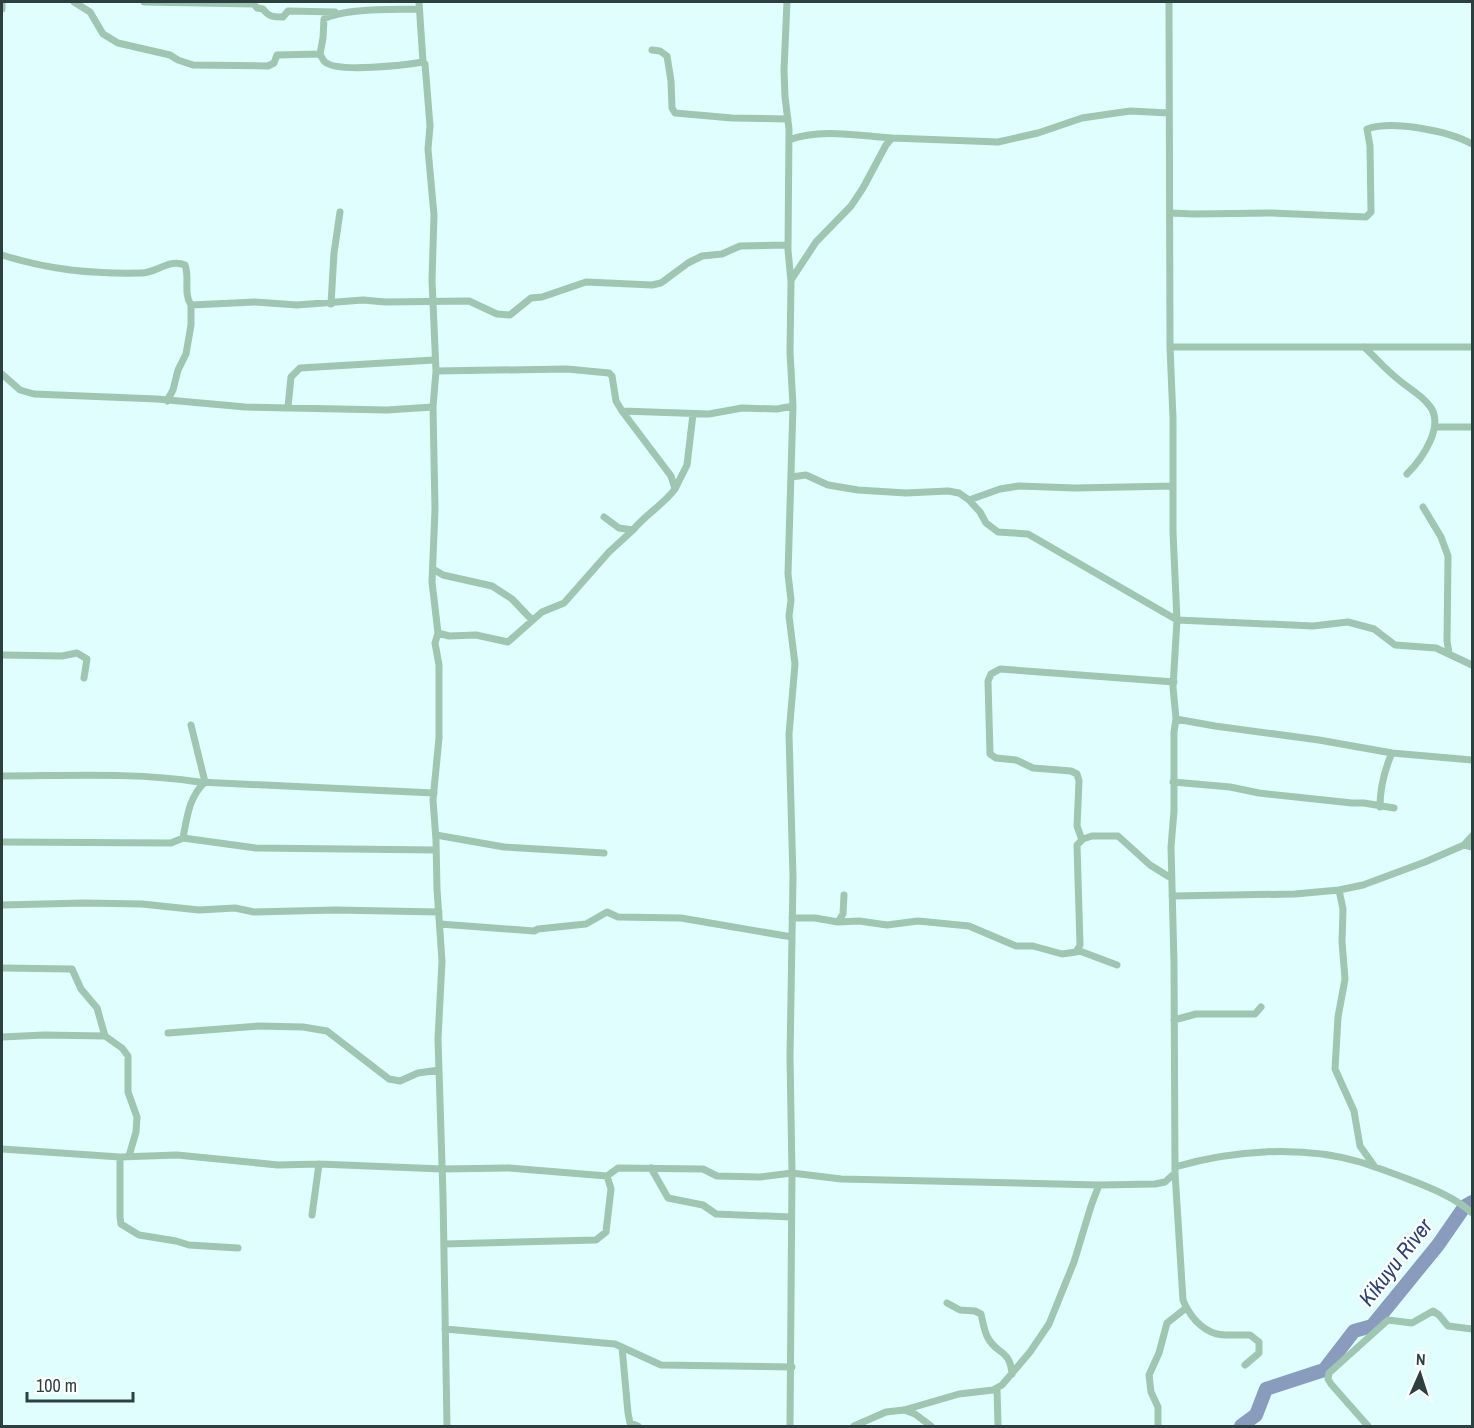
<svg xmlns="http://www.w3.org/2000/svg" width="1474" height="1428" viewBox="0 0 1474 1428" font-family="'Archivo Narrow',sans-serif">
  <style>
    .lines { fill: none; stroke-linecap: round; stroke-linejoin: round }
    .river { stroke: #8a9cbe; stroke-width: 14 }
    .street { stroke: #9ec6b1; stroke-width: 7 }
    .labels { text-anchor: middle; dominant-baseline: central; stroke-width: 4.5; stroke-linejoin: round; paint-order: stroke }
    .water-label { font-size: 22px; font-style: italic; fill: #2d4472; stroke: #fff }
  </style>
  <rect width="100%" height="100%" fill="#e1fefe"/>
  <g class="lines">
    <path class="river" d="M 1241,1426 L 1256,1415 L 1266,1389 L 1324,1370 L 1354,1331 L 1372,1326 L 1438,1245 L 1465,1206 L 1472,1202"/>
    <path class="street" d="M 74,2 L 90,12 L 103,34 L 118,43 L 170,55 L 178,60 L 193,65 L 268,66 L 274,63 L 277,55 L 320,54 C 321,56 324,61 325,62 C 337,73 406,65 423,62
      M 144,2 L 254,4 L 257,8 L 263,9 C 269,17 273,17 283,17 L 288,11 L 335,12
      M 419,2 L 423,62 L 425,64 L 430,126 L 428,149 L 434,215 L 432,280 L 436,371 L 433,407 L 435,509 L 432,582 L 438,633 L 435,643 L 439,665 L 439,738 L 433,800 L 436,840 L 437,889 L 442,961 L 438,1039 L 443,1196 L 447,1426
      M 2,9 L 2,2
      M 652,50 L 660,51 L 667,56 L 671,81 L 672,108 L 675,113 L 732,118 L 788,119
      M 320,54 L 323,38 L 324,19 C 344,8 394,10 419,9
      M 789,140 C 821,128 859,136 892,138
      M 1170,213 L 1194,214 L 1271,213 L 1366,217 L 1371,212 L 1370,146 L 1367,129 C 1393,120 1449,131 1472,144
      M 2,255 C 49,270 92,274 141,273 C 157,273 169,258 185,265 C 190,278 183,293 191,305 L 191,325 L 186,354 L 178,370 L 173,390 L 167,401
      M 791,280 L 816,242 L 851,206 L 863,188 L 886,145 L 892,138 L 998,142 L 1038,133 L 1082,118 L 1130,111 L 1169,113
      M 331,304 L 334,253 L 340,212
      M 191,305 L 255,302 L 297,305 L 363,300 L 385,302 L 469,301 L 497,314 L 510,315 L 531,298 L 542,297 L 586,282 L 652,285 L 661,283 L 688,263 L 702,256 L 722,254 L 740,246 L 788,245
      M 1170,347 L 1472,347
      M 1364,347 C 1376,358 1386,370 1399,380 C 1408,388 1420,394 1428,404 C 1447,424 1422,459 1407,474
      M 436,371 L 567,369 L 609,373 L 612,376 L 616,401 L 622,411 L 709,414 L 742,408 L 777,409 L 793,406
      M 2,374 L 20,390 L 34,394 L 157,399 L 245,407 L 387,410 L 433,407
      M 288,407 L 291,377 L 300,368 L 434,360
      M 1435,427 L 1472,427
      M 791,477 L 806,475 L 828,485 L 858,490 L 906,493 L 948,491 L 959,493 L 969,500 L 980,512 L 986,523 L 998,532 L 1028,534 L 1177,620 L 1313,626 L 1348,622 L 1374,629 L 1395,645 L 1436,648 L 1472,665
      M 675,489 L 687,465 L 693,414
      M 969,500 L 1000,489 L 1019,486 L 1075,488 L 1173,486
      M 1423,507 L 1441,537 L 1448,556 L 1447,641 L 1449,653
      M 604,517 L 619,528 L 633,530 C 646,514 663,505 675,489 L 671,476 L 622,411
      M 433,569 L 443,575 L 492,586 L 512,599 L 532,620
      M 438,633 L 449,636 L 476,635 L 508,642 L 542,612 L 564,603 L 609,552 L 633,530
      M 2,655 L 62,656 L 77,653 L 87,659 L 84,678
      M 1176,719 L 1215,726 L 1319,740 L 1392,753 L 1472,760
      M 2,776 C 67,776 134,772 199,782 L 434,793
      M 1173,782 L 1230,787 L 1259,793 L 1352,803 L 1364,803 L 1394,808
      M 1380,807 C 1380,787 1384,771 1392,753
      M 436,835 L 504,847 L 604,853
      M 183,838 C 187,817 189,797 205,782 L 191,725
      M 1082,840 L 1077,826 L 1079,781 L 1077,774 L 1071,771 L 1033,768 L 1016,760 L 996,758 L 990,754 L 988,681 L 991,674 L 1000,669 L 1174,682
      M 2,842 L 171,843 L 183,838 L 256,848 L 436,850
      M 1464,845 L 1472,847
      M 1339,890 L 1343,909 L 1342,942 L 1345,979 L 1338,1017 L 1335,1069 L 1354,1111 L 1360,1146 L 1375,1167
      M 1172,896 L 1295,894 L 1339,890 L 1363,885 L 1425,862 L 1464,845 L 1472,836
      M 2,905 L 84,903 L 142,904 L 199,910 L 235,908 L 254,912 L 335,910 L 439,912
      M 792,918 L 815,918 L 838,922 L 843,914 L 844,895
      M 838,922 L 859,921 L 887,925 L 918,921 L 969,926 L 1016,946 L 1033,946 L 1062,954 L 1076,952 L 1080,945 L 1077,845 L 1083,839 L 1092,836 L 1118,836 L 1150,865 L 1171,878
      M 440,924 L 534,931 L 538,929 L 586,924 L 607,912 L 618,917 L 681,918 L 792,937
      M 1077,950 L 1117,965
      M 2,968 L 72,969 L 81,989 L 97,1008 L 105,1036 L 122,1048 L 128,1056 L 128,1092 L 137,1117 L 136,1132 L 129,1156
      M 1174,1020 L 1196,1014 L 1255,1014 L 1261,1007
      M 168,1033 L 258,1026 L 303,1027 L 327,1031 L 389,1079 L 400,1081 L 418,1073 L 439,1070
      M 2,1037 L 44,1035 L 105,1036
      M 2,1149 L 120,1157 L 177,1155 L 278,1165 L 319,1164 L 442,1169 L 509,1168 L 607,1176 L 618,1168 L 703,1169 L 717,1176 L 760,1177 L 792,1173 L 790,1057 L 793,877 L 789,734 L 795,664 L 789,616 L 791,600 L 788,574 L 793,406 L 790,352 L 791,282 L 788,250 L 789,129 L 785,97 L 784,70 L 787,2
      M 120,1157 L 120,1217 L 121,1224 L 139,1235 L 176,1241 L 189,1245 L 238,1248
      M 1175,1167 C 1233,1150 1302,1145 1360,1162 C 1376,1167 1392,1173 1408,1179 C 1430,1188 1455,1197 1472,1213
      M 651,1168 L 668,1198 L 703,1205 L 716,1214 L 791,1217
      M 1175,1173 L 1183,1300 C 1186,1308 1190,1314 1196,1321 C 1215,1340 1226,1334 1250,1335 L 1259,1342 L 1259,1353 L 1245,1365
      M 312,1215 L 319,1164
      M 444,1244 L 596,1240 L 606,1232 L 611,1189 L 607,1176
      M 947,1303 L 960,1310 L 975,1311 L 981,1314 C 983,1322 984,1331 988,1338 C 997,1355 1010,1349 1012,1374
      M 445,1329 L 615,1344 L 661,1365 L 792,1367
      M 622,1347 L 628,1413 L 630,1423 L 638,1426
      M 997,1389 L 998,1426
      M 904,1410 L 915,1414 L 931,1426
      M 790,1426 L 792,1173 L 841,1179 L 1099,1185 L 1155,1184 L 1165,1182 L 1175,1173 L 1174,963 L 1171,847 L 1174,811 L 1174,732 L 1176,719 L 1173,687 L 1177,620 L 1173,532 L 1173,418 L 1170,347 L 1169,2
      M 854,1426 L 886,1412 L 904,1410 L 959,1394 L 993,1390 L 1002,1385 L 1030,1352 L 1049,1324 L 1074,1262 L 1091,1206 L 1099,1185
      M 1158,1426 L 1158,1407 L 1151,1392 L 1149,1375 L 1159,1353 L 1167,1323 L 1186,1308
      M 1368,1426 L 1331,1384 L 1328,1379 L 1329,1373 L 1388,1320 L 1412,1323 L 1433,1311 L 1439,1315 L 1448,1326 L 1472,1329"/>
  </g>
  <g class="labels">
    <g class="water-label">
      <text transform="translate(1395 1262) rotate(-52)">Kikuyu River</text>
    </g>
  </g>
  <rect width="1474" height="1428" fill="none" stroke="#2d4040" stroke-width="6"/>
  <g transform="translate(1420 1374) rotate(3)" stroke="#ffffff" stroke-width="4.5" paint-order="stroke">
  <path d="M0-4.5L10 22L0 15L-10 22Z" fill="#2d4040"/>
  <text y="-9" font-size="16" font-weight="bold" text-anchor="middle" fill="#2d4040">N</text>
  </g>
  <path d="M27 1392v9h106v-9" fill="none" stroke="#2d4040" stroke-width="3"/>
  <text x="36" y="1392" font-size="18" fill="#2d4040" stroke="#ffffff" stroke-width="4.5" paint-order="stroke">100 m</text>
</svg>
